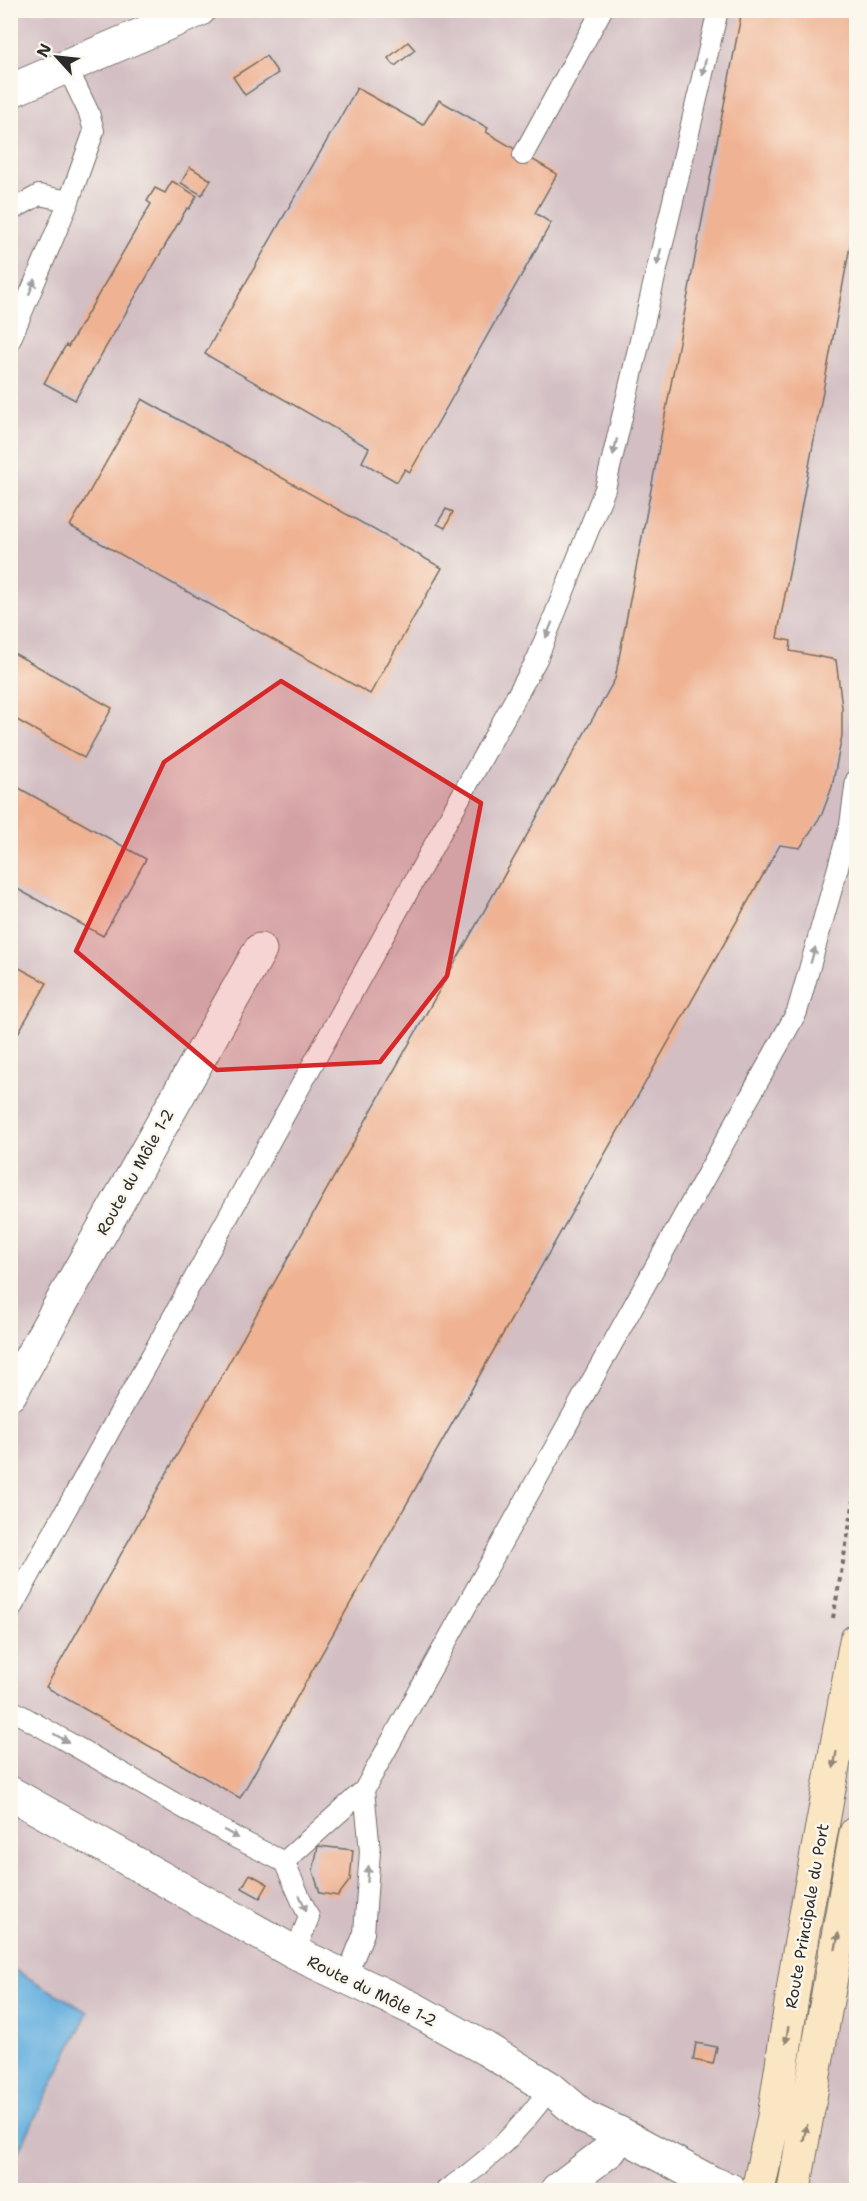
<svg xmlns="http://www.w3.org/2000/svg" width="867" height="2201" viewBox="0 0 867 2201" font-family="'Shantell Sans',sans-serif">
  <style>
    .industrial { fill: #d2bec3 }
    .water { fill: #67b1df; stroke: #496e85; stroke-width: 1.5 }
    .building { fill: #efb293 }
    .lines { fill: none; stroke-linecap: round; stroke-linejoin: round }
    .service-casing { stroke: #716e66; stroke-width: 22 }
    .minor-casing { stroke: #716e66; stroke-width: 35 }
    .secondary-casing { stroke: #716e66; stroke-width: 35 }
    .path { stroke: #716e66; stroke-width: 4; stroke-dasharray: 4.5 4.5; stroke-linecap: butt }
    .service { stroke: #fff; stroke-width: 20 }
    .minor { stroke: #fff; stroke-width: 33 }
    .secondary { stroke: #fbe6c3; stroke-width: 33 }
    .oneway { fill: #a0a0a0 }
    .oneway2 { fill: #938877 }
    .marked { fill: #d62828; fill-opacity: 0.2; stroke: #d62828; stroke-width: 4.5; stroke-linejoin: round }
    .labels { text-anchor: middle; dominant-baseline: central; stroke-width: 5; stroke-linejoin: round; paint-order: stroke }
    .street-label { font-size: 16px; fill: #2b2b2b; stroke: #fbf7ec }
  </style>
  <rect width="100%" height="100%" fill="#fbf7ec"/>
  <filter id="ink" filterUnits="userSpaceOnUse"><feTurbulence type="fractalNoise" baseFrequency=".0167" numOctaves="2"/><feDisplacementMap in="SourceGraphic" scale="12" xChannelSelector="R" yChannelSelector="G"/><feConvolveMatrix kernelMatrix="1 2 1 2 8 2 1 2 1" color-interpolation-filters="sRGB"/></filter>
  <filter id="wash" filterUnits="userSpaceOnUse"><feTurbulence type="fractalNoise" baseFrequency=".008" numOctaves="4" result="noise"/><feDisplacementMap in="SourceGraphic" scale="24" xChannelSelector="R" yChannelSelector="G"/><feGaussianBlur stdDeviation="1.35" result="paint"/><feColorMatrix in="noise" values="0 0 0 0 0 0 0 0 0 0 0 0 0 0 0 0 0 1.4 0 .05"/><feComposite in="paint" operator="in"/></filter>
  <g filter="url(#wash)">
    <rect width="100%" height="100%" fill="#f4ebd5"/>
    <path class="industrial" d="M 11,11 L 856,11 L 856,2190 L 11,2190 L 10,2166 L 88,2012 L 10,1968 Z"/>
    <path class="water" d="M 11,1968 L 88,2012 L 11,2166 Z"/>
    <g id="blocks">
      <path class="building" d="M 742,10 L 856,10 L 856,214 L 777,638 L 791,641 L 790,651 L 836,660 L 842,707 L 842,736 L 832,787 L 822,814 L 800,848 L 780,845 L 240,1798 L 46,1687 L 615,679 Z
        M 408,42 L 415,50 L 395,66 L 388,58 Z
        M 266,56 L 278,73 L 245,95 L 233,77 Z
        M 357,88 L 423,125 L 439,100 L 488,128 L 486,132 L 557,174 L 535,213 L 551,223 L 410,472 L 405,469 L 397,482 L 362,462 L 369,448 L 205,354 Z
        M 190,167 L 211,180 L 202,195 L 181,183 Z
        M 172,181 L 197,196 L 189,209 L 187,208 L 75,400 L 44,383 L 66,345 L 68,347 L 151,204 L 147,201 L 155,188 L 165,193 Z
        M 142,399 L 442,568 L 370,694 L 70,526 Z
        M 446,509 L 453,512 L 445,528 L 437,524 Z
        M 10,651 L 112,708 L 84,758 L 10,716 Z
        M 10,783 L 146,859 L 103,936 L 10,885 Z
        M 10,963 L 47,983 L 10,1047 Z
        M 318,1846 L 353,1850 L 350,1880 L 338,1896 L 320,1893 L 313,1871 Z
        M 250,1874 L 268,1884 L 260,1898 L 242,1888 Z
        M 696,2043 L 717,2047 L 713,2064 L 693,2060 Z"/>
    </g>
  </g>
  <g filter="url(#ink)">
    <use href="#blocks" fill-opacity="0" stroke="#716e66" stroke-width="1.5"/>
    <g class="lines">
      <defs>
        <path id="service" d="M 67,67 L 89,113 L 94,131 L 69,201
          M 523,155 L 602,10
          M 10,211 L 39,195 L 69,201 L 10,341
          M 10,1611 L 537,659 L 605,489 L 718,10
          M 10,1709 L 236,1838 L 284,1862
          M 364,1790 L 797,1012 L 850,825 L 856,780
          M 295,1953 L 309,1917 L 284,1862 L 364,1790 L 370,1851 L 364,1933 L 346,1977
          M 446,2190 C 487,2163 522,2128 550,2088"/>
        <path id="minor" d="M 10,91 L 199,10
          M 10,1394 L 260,950
          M 10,1793 L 295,1953 L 412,2008 L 486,2049 L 550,2088 L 584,2117 L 621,2134 L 712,2183 L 730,2190
          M 557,2190 L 610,2150 L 621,2134"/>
        <path id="secondary" d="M 758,2190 L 774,2117 L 798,1958 L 856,1641
          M 794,2190 L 856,1833"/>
      </defs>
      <use href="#service" class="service-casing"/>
      <use href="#minor" class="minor-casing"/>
      <use href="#secondary" class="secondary-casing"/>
      <path class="path" d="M 833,1618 L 856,1489"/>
      <use href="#service" class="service"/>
      <use href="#minor" class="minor"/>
      <use href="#secondary" class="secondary"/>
    </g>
    <defs><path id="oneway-solid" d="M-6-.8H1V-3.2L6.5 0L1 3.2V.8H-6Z" transform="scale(1.5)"/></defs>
    <g class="oneway">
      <use href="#oneway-solid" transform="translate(704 67) rotate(103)"/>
      <use href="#oneway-solid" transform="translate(659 257) rotate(103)"/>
      <use href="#oneway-solid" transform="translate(32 287) rotate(-68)"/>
      <use href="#oneway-solid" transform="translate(615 447) rotate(103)"/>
      <use href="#oneway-solid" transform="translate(549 630) rotate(112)"/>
      <use href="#oneway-solid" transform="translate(813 955) rotate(-74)"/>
      <use href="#oneway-solid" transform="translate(61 1738) rotate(30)"/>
      <use href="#oneway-solid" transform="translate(231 1834) rotate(29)"/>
      <use href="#oneway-solid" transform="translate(368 1874) rotate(-86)"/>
      <use href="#oneway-solid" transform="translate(303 1903) rotate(66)"/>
    </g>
    <g class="oneway2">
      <use href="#oneway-solid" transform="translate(835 1760) rotate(100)"/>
      <use href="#oneway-solid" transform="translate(837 1941) rotate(-80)"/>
      <use href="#oneway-solid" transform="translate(787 2035) rotate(99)"/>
      <use href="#oneway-solid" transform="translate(805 2133) rotate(-79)"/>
    </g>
  </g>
  <path class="marked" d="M 281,681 L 481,803 L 447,976 L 380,1062 L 217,1070 L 76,951 L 164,762 Z"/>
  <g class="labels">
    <g class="street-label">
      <text transform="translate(135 1172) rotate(-61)">Route du Môle 1-2</text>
      <text transform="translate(807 1916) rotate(-80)">Route Principale du Port</text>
      <text transform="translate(372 1991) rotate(26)">Route du Môle 1-2</text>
    </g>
  </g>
  <rect width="867" height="2201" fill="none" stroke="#fbf7ec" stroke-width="36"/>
  <g transform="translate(57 57) rotate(297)" stroke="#fbf7ec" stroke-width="4.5" paint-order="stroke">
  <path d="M0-4.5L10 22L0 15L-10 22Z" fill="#2b2b2b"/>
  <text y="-9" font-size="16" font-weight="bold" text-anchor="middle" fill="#2b2b2b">N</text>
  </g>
</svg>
